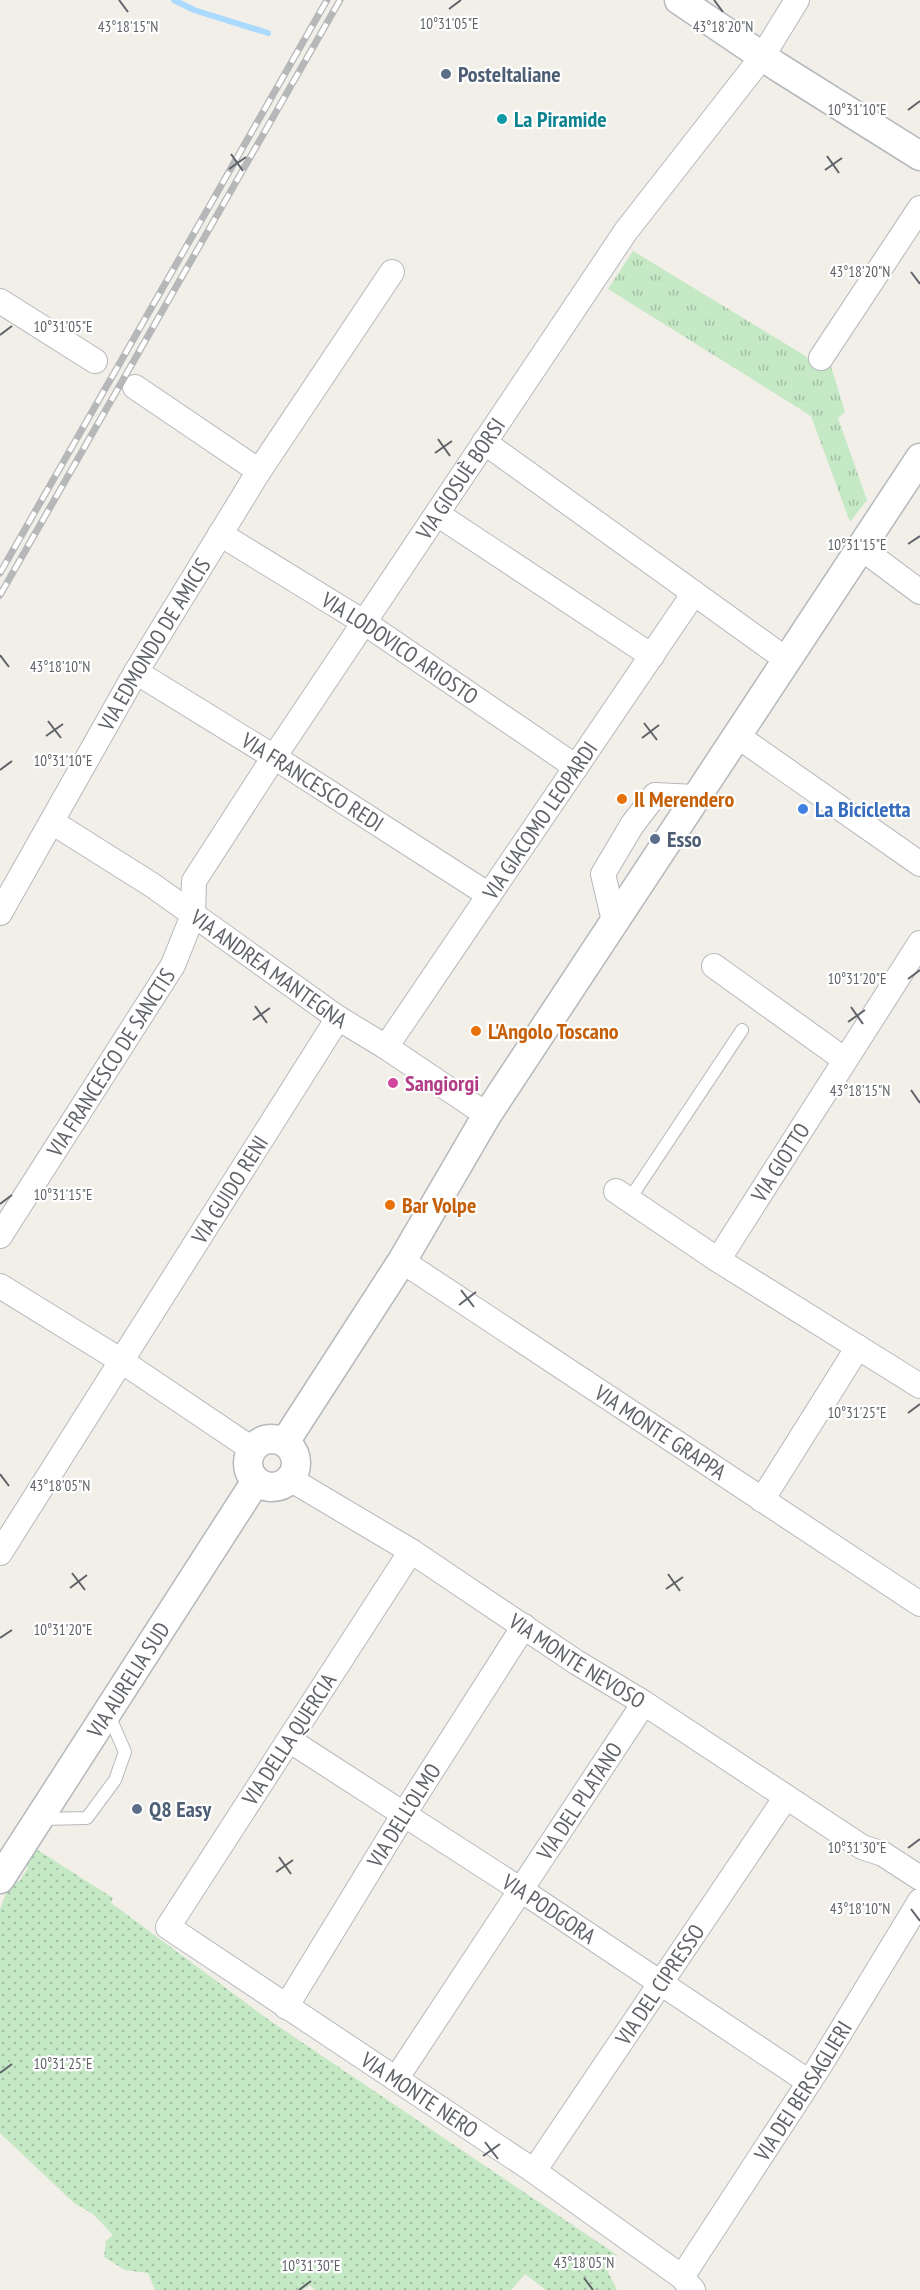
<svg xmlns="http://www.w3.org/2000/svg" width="920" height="2290" viewBox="0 0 920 2290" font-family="'PT Sans Narrow',sans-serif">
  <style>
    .grass { fill: url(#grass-dots) }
    .park { fill: url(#park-tufts) }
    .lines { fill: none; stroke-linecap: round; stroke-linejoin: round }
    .stream { stroke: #aadaff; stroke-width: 6 }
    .service-casing { stroke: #b5b8bc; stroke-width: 14 }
    .minor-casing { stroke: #b5b8bc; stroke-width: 26 }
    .tertiary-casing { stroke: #b5b8bc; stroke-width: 31 }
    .service { stroke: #fff; stroke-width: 12 }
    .minor { stroke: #fff; stroke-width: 24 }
    .tertiary { stroke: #fff; stroke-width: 28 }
    .rail-casing { stroke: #b6b7b8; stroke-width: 7 }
    .rail { stroke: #fff; stroke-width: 4.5; stroke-dasharray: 14; stroke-linecap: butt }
    .ticks { fill: none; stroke: #5f6368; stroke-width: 2 }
    .service-dot { fill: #5c6f8a; stroke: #fff; stroke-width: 2 }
    .culture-dot { fill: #0f9aa8; stroke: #fff; stroke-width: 2 }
    .food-dot { fill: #e8710a; stroke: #fff; stroke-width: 2 }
    .shop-dot { fill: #3f7fe0; stroke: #fff; stroke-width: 2 }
    .hotel-dot { fill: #d1479c; stroke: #fff; stroke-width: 2 }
    .labels { text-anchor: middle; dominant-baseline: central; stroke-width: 4.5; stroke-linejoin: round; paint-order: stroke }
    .service-label { font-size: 22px; font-weight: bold; fill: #4e5e75; stroke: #fff; text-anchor: start }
    .culture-label { font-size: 22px; font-weight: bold; fill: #0d838f; stroke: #fff; text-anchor: start }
    .street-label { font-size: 22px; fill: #5f6368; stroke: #fff }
    .food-label { font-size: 22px; font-weight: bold; fill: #c56008; stroke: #fff; text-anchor: start }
    .shop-label { font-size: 22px; font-weight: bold; fill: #366cbe; stroke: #fff; text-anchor: start }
    .hotel-label { font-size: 22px; font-weight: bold; fill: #b23c85; stroke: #fff; text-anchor: start }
    .ticks-label { font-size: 15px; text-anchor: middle; fill: #5f6368; stroke: #fff; stroke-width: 4.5; stroke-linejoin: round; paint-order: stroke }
  </style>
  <defs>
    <pattern id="grass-dots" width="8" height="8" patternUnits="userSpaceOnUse" patternTransform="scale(1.5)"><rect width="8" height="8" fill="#c5e8c5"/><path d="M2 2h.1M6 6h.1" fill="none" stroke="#a3c0a4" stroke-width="1.8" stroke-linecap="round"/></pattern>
    <pattern id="park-tufts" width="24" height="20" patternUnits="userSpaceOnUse" patternTransform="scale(1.5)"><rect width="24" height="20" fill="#c5e8c5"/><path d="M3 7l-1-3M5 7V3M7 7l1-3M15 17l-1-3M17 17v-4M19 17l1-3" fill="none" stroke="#a3c0a4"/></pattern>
  </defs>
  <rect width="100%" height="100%" fill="#f1efe8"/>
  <path class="grass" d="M 36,1849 L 113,1898 L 111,1903 L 269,2020 L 617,2255 L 608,2272 L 617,2290 L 546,2290 L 525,2274 L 511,2290 L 315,2290 L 310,2285 L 303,2290 L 155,2290 L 148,2273 L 125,2270 L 104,2257 L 106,2241 L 113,2235 L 93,2214 L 74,2203 L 0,2133 L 0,1909 L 9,1886 L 15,1879 L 19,1882 L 28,1868 L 26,1863 Z"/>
  <path class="park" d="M 633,251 L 804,355 L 820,370 L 829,360 L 845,412 L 838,418 L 867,500 L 850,522 L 811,416 L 608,289 Z"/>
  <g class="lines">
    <path class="stream" d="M 174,0 L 194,10 L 268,33"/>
    <defs>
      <path id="service" d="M 629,1200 L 742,1030
        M 41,1819 L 87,1818 L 115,1780 L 125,1752 L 108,1713"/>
      <g id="minor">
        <path d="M 0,301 L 95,361"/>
        <path d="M 821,358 L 920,208"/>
        <path d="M 135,387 L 259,471"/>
        <path d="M 484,442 L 787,660"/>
        <path d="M 437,514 L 652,656"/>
        <path id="s1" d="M 220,534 L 365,623 L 576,767"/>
        <path d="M 861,548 L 920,592"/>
        <path id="s2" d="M 136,672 L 274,757 L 489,895"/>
        <path d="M 736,735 L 920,864"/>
        <path id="s3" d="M 52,822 L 152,885 L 338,1018 L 386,1047 L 487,1115"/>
        <path id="s4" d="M 0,913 L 136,672 L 259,471 L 392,272"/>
        <path d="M 614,921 L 603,874 L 632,825 L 655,795 L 695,797"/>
        <path d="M 714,966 L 845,1060"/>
        <path id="s5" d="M 386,1047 L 694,593"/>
        <path d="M 616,1191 L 718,1260 L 920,1386"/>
        <path id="s6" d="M 0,1236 L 173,965 L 193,915 L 194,881 L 274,757 L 626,231 L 762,57 L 797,0"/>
        <path id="s7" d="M 718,1260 L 920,943"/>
        <path id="s8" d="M 402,1261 L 920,1604"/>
        <path d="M 0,1286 L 120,1360 L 252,1449"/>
        <path id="s9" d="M 290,1479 L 411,1551 L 576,1662 L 644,1703 L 862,1847 L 883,1854 L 920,1878"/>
        <path d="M 762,1500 L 858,1347"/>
        <path id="s10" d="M 411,1551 L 168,1927 L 534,2171 L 682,2277 L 693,2290"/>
        <path id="s11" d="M 0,1553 L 338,1018"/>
        <path id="s12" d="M 289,1740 L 521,1890 L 809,2082"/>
        <path id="s13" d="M 286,2007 L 404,1814 L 524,1626"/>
        <path id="s14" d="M 396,2079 L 644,1703"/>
        <path id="s15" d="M 534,2171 L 786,1797"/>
        <path id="s16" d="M 682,2277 L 819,2067 L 920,1901"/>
      </g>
      <g id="tertiary">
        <path d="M 679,0 L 778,67 L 920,156"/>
        <circle cx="272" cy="1463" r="24"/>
        <path d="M 285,1442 L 402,1261 L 487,1115 L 920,458"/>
        <path id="s17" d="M 0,1879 L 256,1481"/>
      </g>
    </defs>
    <use href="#service" class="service-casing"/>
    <use href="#minor" class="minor-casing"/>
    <use href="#tertiary" class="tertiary-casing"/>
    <use href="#service" class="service"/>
    <use href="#minor" class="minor"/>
    <use href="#tertiary" class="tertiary"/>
    <defs>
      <path id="rail" d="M 0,573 L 327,0
        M 0,595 L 340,0"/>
    </defs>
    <use href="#rail" class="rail-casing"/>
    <use href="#rail" class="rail"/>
  </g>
  <path class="ticks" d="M 119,0 L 128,12M 714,0 L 723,12M 449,9 L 461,0M 908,110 L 920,101M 231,154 L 243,171M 827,156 L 839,173M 229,169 L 246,157M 825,170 L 842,158M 911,272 L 920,284M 0,335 L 12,326M 438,439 L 450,456M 435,453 L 452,441M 908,544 L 920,536M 0,655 L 9,667M 48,721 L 61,738M 644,723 L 657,740M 46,736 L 63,724M 642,738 L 659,725M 0,770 L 12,761M 908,979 L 920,970M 255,1006 L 267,1023M 851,1007 L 863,1024M 253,1020 L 270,1008M 848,1022 L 865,1010M 911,1090 L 920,1103M 0,1204 L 12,1195M 461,1290 L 474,1307M 459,1305 L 476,1292M 908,1413 L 920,1404M 0,1474 L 9,1486M 72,1573 L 85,1590M 668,1574 L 680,1591M 70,1588 L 87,1575M 666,1589 L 683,1577M 0,1638 L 12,1630M 908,1848 L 920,1839M 279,1857 L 291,1874M 276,1872 L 293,1860M 911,1909 L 920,1921M 0,2073 L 12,2064M 485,2142 L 498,2159M 483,2156 L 500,2144M 584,2278 L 593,2290M 299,2290 L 311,2281"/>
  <g class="service-dot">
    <circle cx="446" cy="74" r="6"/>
    <circle cx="655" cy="839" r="6"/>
    <circle cx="137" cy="1809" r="6"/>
  </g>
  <circle class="culture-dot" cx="502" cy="119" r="6"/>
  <g class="food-dot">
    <circle cx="622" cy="799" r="6"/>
    <circle cx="476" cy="1031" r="6"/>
    <circle cx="390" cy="1205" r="6"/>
  </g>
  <circle class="shop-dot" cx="803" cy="809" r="6"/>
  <circle class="hotel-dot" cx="393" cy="1083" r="6"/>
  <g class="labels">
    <g class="service-label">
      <text x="458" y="74">PosteItaliane</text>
      <text x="667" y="839">Esso</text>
      <text x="149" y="1809">Q8 Easy</text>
    </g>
    <g class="culture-label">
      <text x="514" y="119">La Piramide</text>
    </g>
    <g class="street-label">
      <text stroke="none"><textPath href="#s6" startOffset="892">VIA GIOSUÈ BORSI</textPath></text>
      <text stroke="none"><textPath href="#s4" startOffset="310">VIA EDMONDO DE AMICIS</textPath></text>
      <text stroke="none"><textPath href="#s1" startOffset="213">VIA LODOVICO ARIOSTO</textPath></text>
      <text stroke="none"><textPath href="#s2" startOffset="208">VIA FRANCESCO REDI</textPath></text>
      <text stroke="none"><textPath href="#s5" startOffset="274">VIA GIACOMO LEOPARDI</textPath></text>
      <text stroke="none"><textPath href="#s3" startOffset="262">VIA ANDREA MANTEGNA</textPath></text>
      <text stroke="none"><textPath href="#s6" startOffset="206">VIA FRANCESCO DE SANCTIS</textPath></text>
      <text stroke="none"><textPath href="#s7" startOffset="116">VIA GIOTTO</textPath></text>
      <text stroke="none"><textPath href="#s11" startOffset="430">VIA GUIDO RENI</textPath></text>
      <text stroke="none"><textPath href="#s8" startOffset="310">VIA MONTE GRAPPA</textPath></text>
      <text stroke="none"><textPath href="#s9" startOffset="340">VIA MONTE NEVOSO</textPath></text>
      <text stroke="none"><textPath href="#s17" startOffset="237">VIA AURELIA SUD</textPath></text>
      <text transform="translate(289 1739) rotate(-57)">VIA DELLA QUERCIA</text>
      <text stroke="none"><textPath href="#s14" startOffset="333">VIA DEL PLATANO</textPath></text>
      <text stroke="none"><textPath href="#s13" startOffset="225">VIA DELL'OLMO</textPath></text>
      <text stroke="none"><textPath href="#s12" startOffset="310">VIA PODGORA</textPath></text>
      <text stroke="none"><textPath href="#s15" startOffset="225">VIA DEL CIPRESSO</textPath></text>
      <text stroke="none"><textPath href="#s16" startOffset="222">VIA DEI BERSAGLIERI</textPath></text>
      <text stroke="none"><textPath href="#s10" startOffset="750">VIA MONTE NERO</textPath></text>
    </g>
    <g class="food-label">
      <text x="634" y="799">Il Merendero</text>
      <text x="488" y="1031">L'Angolo Toscano</text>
      <text x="402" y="1205">Bar Volpe</text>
    </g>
    <g class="shop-label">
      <text x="815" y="809">La Bicicletta</text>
    </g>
    <g class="hotel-label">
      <text x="405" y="1083">Sangiorgi</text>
    </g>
  </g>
  <g class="ticks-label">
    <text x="449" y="29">10°31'05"E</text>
    <text x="128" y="32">43°18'15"N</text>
    <text x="723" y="32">43°18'20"N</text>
    <text x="857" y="115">10°31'10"E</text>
    <text x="860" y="277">43°18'20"N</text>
    <text x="63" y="332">10°31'05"E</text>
    <text x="857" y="550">10°31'15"E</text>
    <text x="60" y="672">43°18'10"N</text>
    <text x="63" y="766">10°31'10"E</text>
    <text x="857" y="984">10°31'20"E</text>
    <text x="860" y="1096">43°18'15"N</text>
    <text x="63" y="1200">10°31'15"E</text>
    <text x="857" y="1418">10°31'25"E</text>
    <text x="60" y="1491">43°18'05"N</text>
    <text x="63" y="1635">10°31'20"E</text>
    <text x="857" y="1853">10°31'30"E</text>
    <text x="860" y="1914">43°18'10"N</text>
    <text x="63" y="2069">10°31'25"E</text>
    <text x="584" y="2268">43°18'05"N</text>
    <text x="311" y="2271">10°31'30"E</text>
  </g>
</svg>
